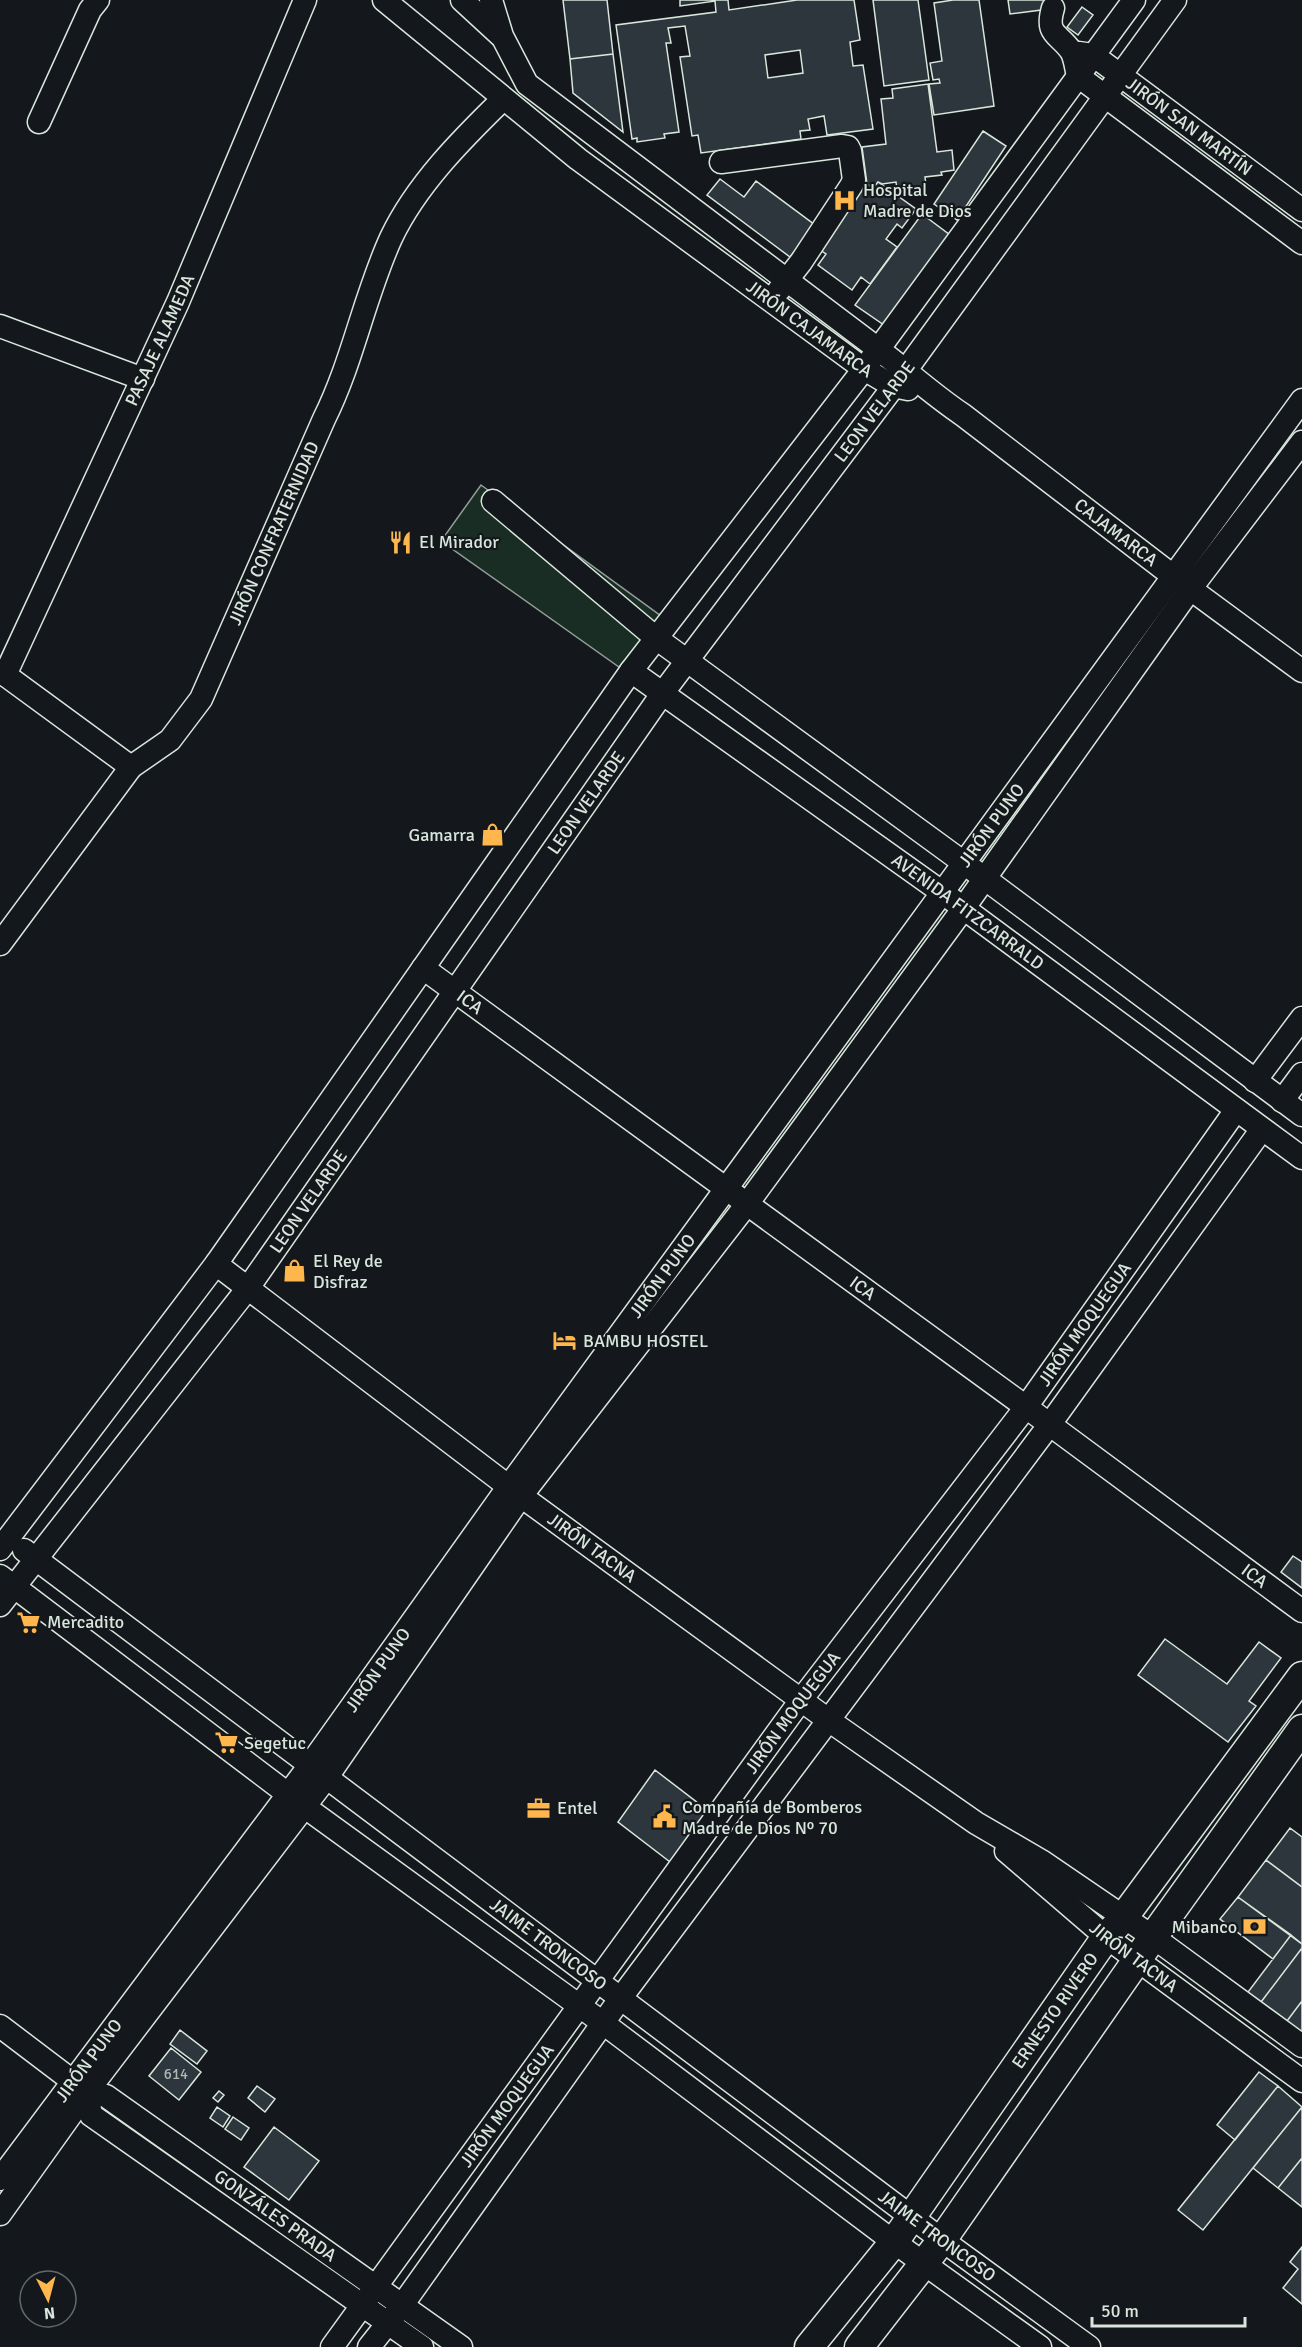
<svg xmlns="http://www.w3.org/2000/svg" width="1302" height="2347" viewBox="0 0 1302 2347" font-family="Signika,sans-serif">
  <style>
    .green { fill: #1a2d24; stroke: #939e99; stroke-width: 1.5 }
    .building { fill: #2c363c; stroke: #d8e6dc; stroke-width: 1.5; fill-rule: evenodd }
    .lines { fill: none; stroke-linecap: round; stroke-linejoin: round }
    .minor-casing { stroke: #d8e6dc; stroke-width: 25 }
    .major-casing { stroke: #d8e6dc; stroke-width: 31 }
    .minor { stroke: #14181c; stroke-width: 22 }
    .major { stroke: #14181c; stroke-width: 28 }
    .labels { text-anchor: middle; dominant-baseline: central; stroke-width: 4.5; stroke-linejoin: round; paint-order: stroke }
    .number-label { font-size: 15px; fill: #adbab4 }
    .street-label { font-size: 18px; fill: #d8e6dc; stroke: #14181c }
    .poi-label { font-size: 18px; fill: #d8e6dc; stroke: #14181c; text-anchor: start }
  </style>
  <rect width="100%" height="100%" fill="#14181c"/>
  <path class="green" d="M 481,485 L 661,616 L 619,667 L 441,541 Z"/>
  <path class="building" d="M 563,0 L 607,0 L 613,54 L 570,59 Z
    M 680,0 L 728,0 L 729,10 L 797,0 L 854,0 L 860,40 L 850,42 L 853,66 L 863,65 L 873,129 L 827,135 L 824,116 L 808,119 L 810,130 L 800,131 L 801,139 L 701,153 L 698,135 L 692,136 L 680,57 L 690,56 L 685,26 L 668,28 L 671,43 L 666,43 L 679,132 L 664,134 L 665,138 L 637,142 L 637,138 L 632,139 L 616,25 L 716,12 L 715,1 L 680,6 ZM 800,50 L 803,73 L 768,78 L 765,55 Z
    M 873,0 L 918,0 L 929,80 L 884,86 Z
    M 953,0 L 979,0 L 994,106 L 934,115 L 929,84 L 940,83 L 939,79 L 933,80 L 930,63 L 942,61 L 934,3 Z
    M 1008,0 L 1048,0 L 1049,9 L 1010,14 Z
    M 1082,7 L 1093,15 L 1078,35 L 1067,27 Z
    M 613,54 L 623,132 L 573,93 L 570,59 Z
    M 928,84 L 937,152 L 952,150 L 954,170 L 941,172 L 942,175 L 925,177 L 926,186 L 897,190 L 896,182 L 882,184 L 878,182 L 873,188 L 867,184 L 862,147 L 886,144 L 881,99 L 893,98 L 892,89 Z
    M 983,131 L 1006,146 L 957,220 L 934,204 Z
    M 720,179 L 744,197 L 756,181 L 815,225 L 790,257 L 707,195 Z
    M 865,182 L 873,188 L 878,182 L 916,209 L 902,228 L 897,224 L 886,239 L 897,247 L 870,284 L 861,277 L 852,290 L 818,265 L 826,254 L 817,248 Z
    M 922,214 L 950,235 L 884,325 L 855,305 Z
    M 1293,1556 L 1302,1562 L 1302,1588 L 1281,1572 Z
    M 1165,1639 L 1227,1684 L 1259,1642 L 1281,1658 L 1249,1701 L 1256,1706 L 1228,1742 L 1138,1675 Z
    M 655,1770 L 711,1813 L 674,1865 L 618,1822 Z
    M 1290,1828 L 1302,1837 L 1302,1887 L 1266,1860 Z
    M 1266,1860 L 1302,1887 L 1302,1944 L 1238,1897 Z
    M 1238,1897 L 1291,1935 L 1273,1959 L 1220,1919 Z
    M 1291,1935 L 1302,1944 L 1302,1948 L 1258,2006 L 1245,1996 Z
    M 1302,1948 L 1302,2001 L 1284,2025 L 1258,2006 Z
    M 1302,2001 L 1302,2039 L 1284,2025 Z
    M 180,2030 L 207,2051 L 197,2064 L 170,2044 Z
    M 171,2048 L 201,2072 L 179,2100 L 149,2076 Z
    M 1259,2072 L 1278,2086 L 1235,2140 L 1217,2125 Z
    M 257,2086 L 275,2099 L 265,2112 L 248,2098 Z
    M 1278,2086 L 1302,2107 L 1203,2230 L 1178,2210 Z
    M 219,2091 L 224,2095 L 218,2102 L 213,2098 Z
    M 217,2107 L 230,2116 L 223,2127 L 210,2118 Z
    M 1302,2107 L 1302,2158 L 1278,2188 L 1253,2168 Z
    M 233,2117 L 249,2128 L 241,2140 L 225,2129 Z
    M 274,2127 L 319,2161 L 289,2200 L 244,2167 Z
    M 1302,2158 L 1302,2207 L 1278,2188 Z
    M 1302,2247 L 1302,2304 L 1283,2288 L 1298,2269 L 1290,2262 Z"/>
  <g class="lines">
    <defs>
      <g id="minor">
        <path id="s1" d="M 384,0 L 578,159 L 864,369 L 893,386 L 908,389"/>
        <path d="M 462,0 L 500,35"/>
        <path id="s2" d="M 491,0 L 502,36 L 527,84 L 878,349 C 907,371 933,395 963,415 L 1173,576 L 1302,671"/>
        <path d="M 1053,8 C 1045,36 1059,33 1071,51 C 1075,57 1076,68 1078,76 L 1302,243"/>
        <path id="s3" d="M 1079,53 L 1093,55 L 1302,210"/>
        <path d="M 39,122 L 90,10 L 98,0"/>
        <path d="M 721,162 L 842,146 L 848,147 L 850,151 L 854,180 L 851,186 L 801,262 L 779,290"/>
        <path d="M 0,326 L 143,379"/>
        <path d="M 493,501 L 656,638 L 964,863 L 1302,1115"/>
        <path d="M 0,671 L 131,767"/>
        <path id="s4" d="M 631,671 L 943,893 L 1302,1158"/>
        <path id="s5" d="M 5,675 L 178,302 L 305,0"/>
        <path id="s6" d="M 0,944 L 131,767 L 170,740 L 201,699 L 324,419 C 353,361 364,297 391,238 C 416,185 462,139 503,99"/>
        <path id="s7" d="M 423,968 L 1026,1407 L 1302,1611"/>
        <path d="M 1255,1081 L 1302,1018"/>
        <path d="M 1282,1101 L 1302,1074"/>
        <path id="s8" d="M 216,1264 L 521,1496 L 827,1719 L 976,1823 L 1043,1862 L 1153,1937 L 1302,2046"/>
        <path d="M 0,1549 L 216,1264 L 631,671 L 864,369 L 1134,0"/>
        <path id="s9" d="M 24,1550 L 942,2240 L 1089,2347"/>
        <path d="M 0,1576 L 305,1807 L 603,2023 L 894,2242 L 1040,2347"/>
        <path id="s10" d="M 0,1605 L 248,1288 L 662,694 L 906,370 L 1175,0"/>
        <path id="s11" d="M 1006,1851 L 1106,1937 L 1302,2081"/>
        <path id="s12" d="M 0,2026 L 87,2092 L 106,2096 L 461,2347"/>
        <path d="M 87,2092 L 91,2115 L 422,2347"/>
        <path id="s13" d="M 0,2179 L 310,1765 L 509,1486 L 1302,400"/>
        <path d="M 0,2214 L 87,2092 L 327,1777 L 521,1496 L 747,1204 L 963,909 L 1191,588 L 1302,442"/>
        <path id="s14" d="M 332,2347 L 801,1700 L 1026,1407 L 1236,1110"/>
        <path d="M 369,2347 L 403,2304 L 620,1999 L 1050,1424 L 1262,1129"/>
      </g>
      <g id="major">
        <path id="s15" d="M 809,2347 L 894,2242 L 1106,1937 L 1123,1918 L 1302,1676"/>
        <path d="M 859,2347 L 942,2240 L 1153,1937 L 1302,1729"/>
      </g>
    </defs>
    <use href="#minor" class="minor-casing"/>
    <use href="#major" class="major-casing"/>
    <use href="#minor" class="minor"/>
    <use href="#major" class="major"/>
  </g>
  <defs>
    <symbol id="hospital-bare" viewBox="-9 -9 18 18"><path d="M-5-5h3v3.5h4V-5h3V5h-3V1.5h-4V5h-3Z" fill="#ffb74d" stroke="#14181c" stroke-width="2.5" paint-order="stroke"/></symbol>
    <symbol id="restaurant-bare" viewBox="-9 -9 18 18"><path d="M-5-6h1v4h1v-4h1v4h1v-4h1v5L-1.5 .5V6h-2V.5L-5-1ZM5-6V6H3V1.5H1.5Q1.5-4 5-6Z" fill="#ffb74d" stroke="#14181c" stroke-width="2.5" paint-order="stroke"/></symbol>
    <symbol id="shop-bare" viewBox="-9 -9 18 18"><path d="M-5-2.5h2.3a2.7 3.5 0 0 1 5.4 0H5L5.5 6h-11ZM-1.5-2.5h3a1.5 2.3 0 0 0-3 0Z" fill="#ffb74d" stroke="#14181c" stroke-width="2.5" paint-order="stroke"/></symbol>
    <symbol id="hotel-bare" viewBox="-9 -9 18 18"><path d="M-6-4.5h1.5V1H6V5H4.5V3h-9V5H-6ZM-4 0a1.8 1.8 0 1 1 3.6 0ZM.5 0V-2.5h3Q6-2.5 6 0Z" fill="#ffb74d" stroke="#14181c" stroke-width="2.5" paint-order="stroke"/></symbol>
    <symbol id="supermarket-bare" viewBox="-9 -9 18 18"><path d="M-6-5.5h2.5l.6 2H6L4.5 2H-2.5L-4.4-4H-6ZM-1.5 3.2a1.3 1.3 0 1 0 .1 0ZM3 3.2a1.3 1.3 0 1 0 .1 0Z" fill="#ffb74d" stroke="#14181c" stroke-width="2.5" paint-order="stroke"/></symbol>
    <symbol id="office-bare" viewBox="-9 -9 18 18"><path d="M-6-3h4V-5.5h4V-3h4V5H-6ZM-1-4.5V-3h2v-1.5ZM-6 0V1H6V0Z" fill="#ffb74d" stroke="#14181c" stroke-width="2.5" paint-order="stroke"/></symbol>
    <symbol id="civic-bare" viewBox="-9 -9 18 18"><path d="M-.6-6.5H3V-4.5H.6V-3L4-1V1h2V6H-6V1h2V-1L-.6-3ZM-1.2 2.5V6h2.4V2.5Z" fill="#ffb74d" stroke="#14181c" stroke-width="2.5" paint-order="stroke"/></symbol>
    <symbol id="bank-bare" viewBox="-9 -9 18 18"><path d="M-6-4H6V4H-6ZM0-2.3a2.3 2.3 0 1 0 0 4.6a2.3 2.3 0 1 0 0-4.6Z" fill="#ffb74d" stroke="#14181c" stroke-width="2.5" paint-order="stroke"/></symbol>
  </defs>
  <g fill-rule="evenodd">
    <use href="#hospital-bare" x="828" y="184" width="33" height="33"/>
    <use href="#restaurant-bare" x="384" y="526" width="33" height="33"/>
    <use href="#shop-bare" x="476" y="818" width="33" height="33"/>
    <use href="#shop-bare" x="278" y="1254" width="33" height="33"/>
    <use href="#hotel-bare" x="548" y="1324" width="33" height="33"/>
    <use href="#supermarket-bare" x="12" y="1606" width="33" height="33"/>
    <use href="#supermarket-bare" x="210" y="1726" width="33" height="33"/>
    <use href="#office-bare" x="522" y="1792" width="33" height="33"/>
    <use href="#civic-bare" x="648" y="1800" width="33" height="33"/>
    <use href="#bank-bare" x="1238" y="1910" width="33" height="33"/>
  </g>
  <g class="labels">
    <g class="number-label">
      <text x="176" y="2074">614</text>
    </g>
    <g class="street-label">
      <text stroke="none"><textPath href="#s3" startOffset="134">JIRÓN SAN MARTÍN</textPath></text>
      <text stroke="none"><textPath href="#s1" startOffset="538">JIRÓN CAJAMARCA</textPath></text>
      <text stroke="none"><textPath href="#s5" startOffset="369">PASAJE ALAMEDA</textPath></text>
      <text stroke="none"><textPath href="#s10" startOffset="1480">LEON VELARDE</textPath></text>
      <text stroke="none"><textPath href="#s2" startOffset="832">CAJAMARCA</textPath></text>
      <text stroke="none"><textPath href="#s6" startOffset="500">JIRÓN CONFRATERNIDAD</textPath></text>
      <text stroke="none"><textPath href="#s10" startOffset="994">LEON VELARDE</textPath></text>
      <text stroke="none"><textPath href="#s13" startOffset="1678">JIRÓN PUNO</textPath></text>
      <text stroke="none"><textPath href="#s4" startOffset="414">AVENIDA FITZCARRALD</textPath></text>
      <text stroke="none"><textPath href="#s7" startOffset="58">ICA</textPath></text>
      <text stroke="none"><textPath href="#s10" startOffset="508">LEON VELARDE</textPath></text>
      <text stroke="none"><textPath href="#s13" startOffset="1120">JIRÓN PUNO</textPath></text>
      <text stroke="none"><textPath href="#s7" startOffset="544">ICA</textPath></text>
      <text stroke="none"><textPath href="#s14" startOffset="1270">JIRÓN MOQUEGUA</textPath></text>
      <text stroke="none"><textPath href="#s8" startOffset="471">JIRÓN TACNA</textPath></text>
      <text stroke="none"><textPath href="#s7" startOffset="1030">ICA</textPath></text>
      <text stroke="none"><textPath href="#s13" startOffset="634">JIRÓN PUNO</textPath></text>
      <text stroke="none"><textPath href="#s14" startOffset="784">JIRÓN MOQUEGUA</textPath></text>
      <text stroke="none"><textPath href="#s9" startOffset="656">JAIME TRONCOSO</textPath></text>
      <text stroke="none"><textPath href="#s11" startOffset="166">JIRÓN TACNA</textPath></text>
      <text stroke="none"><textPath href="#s15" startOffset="417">ERNESTO RIVERO</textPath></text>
      <text stroke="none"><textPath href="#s13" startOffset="148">JIRÓN PUNO</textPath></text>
      <text stroke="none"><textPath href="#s14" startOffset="298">JIRÓN MOQUEGUA</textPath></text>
      <text stroke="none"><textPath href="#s12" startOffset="336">GONZÁLES PRADA</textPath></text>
      <text stroke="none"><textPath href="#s9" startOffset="1142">JAIME TRONCOSO</textPath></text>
    </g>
    <g class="poi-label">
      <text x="863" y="190">Hospital<tspan x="863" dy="21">Madre de Dios</tspan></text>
      <text x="419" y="542">El Mirador</text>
      <text x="475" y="835" text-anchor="end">Gamarra</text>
      <text x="313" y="1261">El Rey de<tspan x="313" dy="21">Disfraz</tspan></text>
      <text x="583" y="1341">BAMBU HOSTEL</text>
      <text x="47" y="1622">Mercadito</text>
      <text x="244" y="1743">Segetuc</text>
      <text x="682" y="1807">Compañía de Bomberos<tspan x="682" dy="21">Madre de Dios Nº 70</tspan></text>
      <text x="557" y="1808">Entel</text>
      <text x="1237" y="1927" text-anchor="end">Mibanco</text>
    </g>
  </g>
  <g transform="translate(48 2299) rotate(174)"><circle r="28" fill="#14181c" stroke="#626a69" stroke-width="1.5"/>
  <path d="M0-4.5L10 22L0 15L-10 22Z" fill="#ffb74d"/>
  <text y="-9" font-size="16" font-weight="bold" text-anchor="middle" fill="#d8e6dc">N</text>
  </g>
  <path d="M1092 2317v9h153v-9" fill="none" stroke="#d8e6dc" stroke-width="3"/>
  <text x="1101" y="2317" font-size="18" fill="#d8e6dc" stroke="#14181c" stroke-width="4.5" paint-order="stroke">50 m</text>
</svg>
